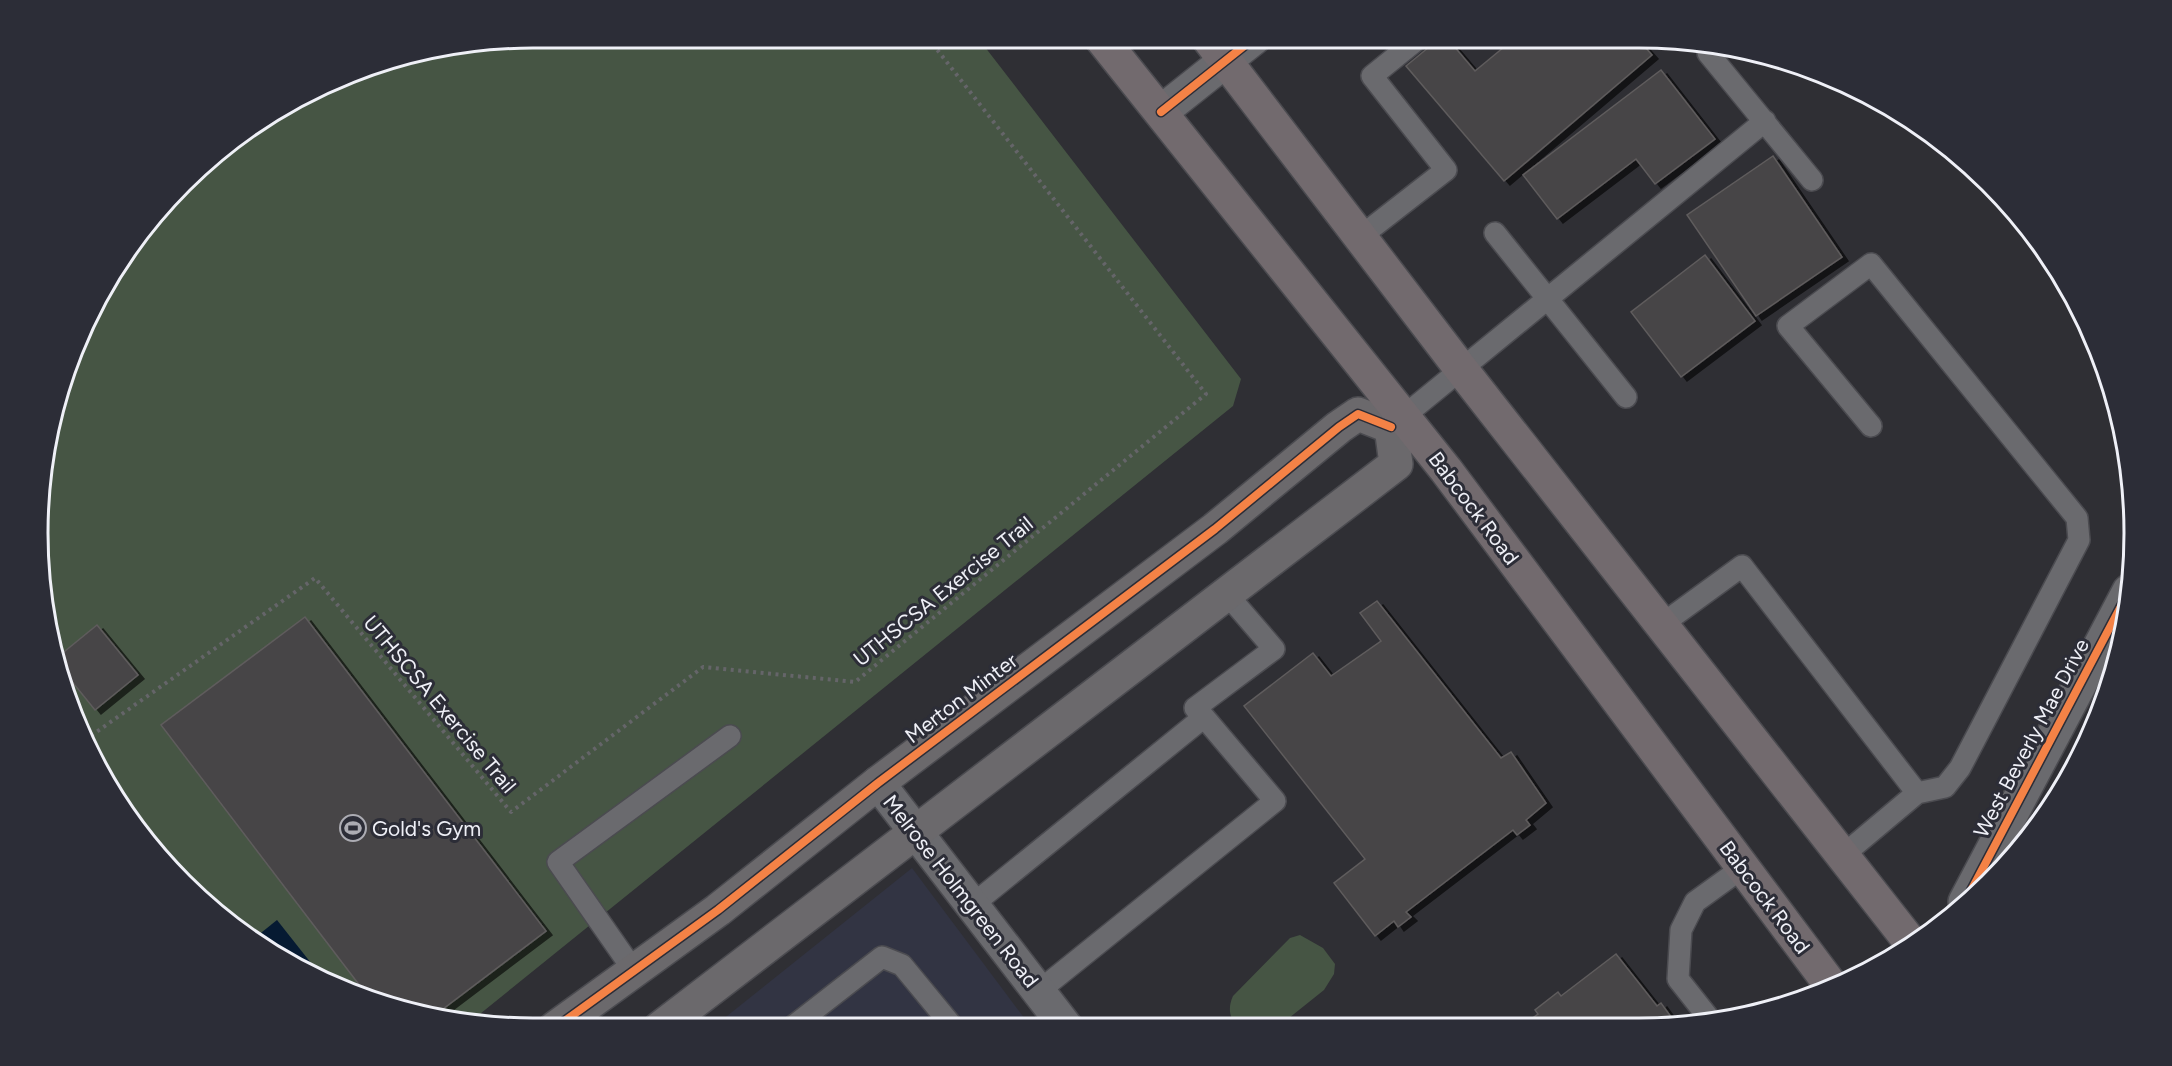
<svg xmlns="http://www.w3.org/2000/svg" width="2172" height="1066" viewBox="0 0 2172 1066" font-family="Figtree,sans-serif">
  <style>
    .built { fill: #323443 }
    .green { fill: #465544 }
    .water { fill: #061a32 }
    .building { fill: #474546; stroke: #5f5c5d; stroke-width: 1.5; filter: url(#shadow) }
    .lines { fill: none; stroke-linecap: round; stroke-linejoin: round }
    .lane-casing { stroke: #4b4b50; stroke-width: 24 }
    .street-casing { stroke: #4b4b50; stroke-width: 36 }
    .secondary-casing { stroke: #4b4b50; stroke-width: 36 }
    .primary-casing { stroke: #4b4b50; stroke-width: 36 }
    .path { stroke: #656569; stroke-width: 4; stroke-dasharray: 3 4.5; stroke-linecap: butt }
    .lane { stroke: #6a6a6e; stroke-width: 21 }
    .street { stroke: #6a6a6e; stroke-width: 33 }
    .secondary { stroke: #6b696c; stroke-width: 33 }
    .primary { stroke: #726a6e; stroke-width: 33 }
    .cycleway-casing { stroke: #2c2d37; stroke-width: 11 }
    .cycleway { stroke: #f48246; stroke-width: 8 }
    .labels { text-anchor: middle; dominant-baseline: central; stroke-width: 6; stroke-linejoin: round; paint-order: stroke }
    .street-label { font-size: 21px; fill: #eff0f7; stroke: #2c2d37 }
    .poi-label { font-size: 21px; fill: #eff0f7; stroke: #2c2d37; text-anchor: start }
    .rim { fill: none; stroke: #eff0f7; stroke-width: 3 }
  </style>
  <defs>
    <filter id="shadow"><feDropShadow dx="6" dy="4" stdDeviation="0" flood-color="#0009"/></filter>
  </defs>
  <rect width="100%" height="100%" fill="#2f2f34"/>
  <path class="built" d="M 912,868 L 1031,1027 L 712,1028 Z"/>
  <path class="green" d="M 533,38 L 978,38 L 1241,379 L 1233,406 L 470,1022 L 436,1019 L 343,991 L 257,945 L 183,884 L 89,752 L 42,597 L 47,436 L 104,285 L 160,207 L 231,140 L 373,64 Z
    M 1300,935 L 1323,948 L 1335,964 L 1334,974 L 1324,990 L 1279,1026 L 1236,1026 C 1229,1016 1228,1007 1233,996 L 1290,938 Z"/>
  <path class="water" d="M 277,920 L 326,982 L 252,940 Z"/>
  <path class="building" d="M 1440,38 L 1447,38 L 1475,71 L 1515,38 L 1637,38 L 1652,55 L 1504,181 L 1406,66 Z
    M 1661,70 L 1715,139 L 1655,184 L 1636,159 L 1557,219 L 1523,175 Z
    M 1773,156 L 1842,257 L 1756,316 L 1687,215 Z
    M 1705,255 L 1755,321 L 1681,377 L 1631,312 Z
    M 1377,601 L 1501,758 L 1511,752 L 1546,803 L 1526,820 L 1530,825 L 1517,835 L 1513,830 L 1406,912 L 1411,917 L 1398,927 L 1394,921 L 1375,936 L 1334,883 L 1365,859 L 1244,706 L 1313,653 L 1331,676 L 1381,641 L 1360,613 Z
    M 305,617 L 546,931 L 431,1018 L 370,999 L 161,725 Z
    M 97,625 L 138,675 L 95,710 L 65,673 L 59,656 Z
    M 1616,954 L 1657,1006 L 1661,1003 L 1674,1021 L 1670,1024 L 1523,1025 L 1538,1014 L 1535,1010 L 1558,992 L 1561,996 Z"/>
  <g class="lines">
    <defs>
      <path id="lane" d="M 1708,53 L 1812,180
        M 1495,233 L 1626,397
        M 1360,237 L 1446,170 L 1372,76 L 1419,38
        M 1404,416 L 1765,121
        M 1871,426 L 1788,326 L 1871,264 L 2077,518 L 2079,540 L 1960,768 L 1945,787 L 1917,793
        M 1661,625 L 1742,566 L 1917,793 L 1842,856
        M 1204,717 L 1195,708 L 1274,649 L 1225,592
        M 971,906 L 1204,717 L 1275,801 L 1039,991
        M 634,971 L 558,862 L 730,736
        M 1712,1022 L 1678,979 L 1681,930 L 1695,902 L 1742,868
        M 791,1028 L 882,957 L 902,965 L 953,1027"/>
      <path id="street" d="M 1161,112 L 1254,38
        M 878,783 L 1066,1027
        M 1965,902 L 2129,591"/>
      <path id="secondary" d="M 555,1028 L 718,910 L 878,783 L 1215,529 L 1339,427 L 1358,414 L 1391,427
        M 660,1028 L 1396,464 L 1391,427"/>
      <path id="primary" d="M 1101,38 L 1446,470 L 1833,988
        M 1208,38 L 1461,369 L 1911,943"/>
    </defs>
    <use href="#lane" class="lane-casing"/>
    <use href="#street" class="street-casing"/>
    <use href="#secondary" class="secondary-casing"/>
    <use href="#primary" class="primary-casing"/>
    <path class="path" d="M 85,740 L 315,578 L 511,812 L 703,667 L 855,682 L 1206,394 L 928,38"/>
    <use href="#lane" class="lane"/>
    <use href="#street" class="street"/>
    <use href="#secondary" class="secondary"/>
    <use href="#primary" class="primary"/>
    <defs>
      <path id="cycleway" d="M 1161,112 L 1254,38
        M 1965,902 L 2129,591
        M 555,1028 L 718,910 L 878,783 L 1215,529 L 1339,427 L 1358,414 L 1391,427"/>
    </defs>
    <use href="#cycleway" class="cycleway-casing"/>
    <use href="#cycleway" class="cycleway"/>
  </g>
  <defs>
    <symbol id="stadium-ring" viewBox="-11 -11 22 22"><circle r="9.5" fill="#2c2d37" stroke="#acacb3" stroke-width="1.5"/><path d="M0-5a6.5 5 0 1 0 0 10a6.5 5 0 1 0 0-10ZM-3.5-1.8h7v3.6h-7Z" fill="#acacb3"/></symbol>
  </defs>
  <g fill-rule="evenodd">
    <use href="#stadium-ring" x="338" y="813" width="30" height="30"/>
  </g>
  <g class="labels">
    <g class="street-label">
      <text transform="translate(1474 508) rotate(53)">Babcock Road</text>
      <text transform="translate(943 591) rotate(-39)">UTHSCSA Exercise Trail</text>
      <text transform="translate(961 698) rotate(-37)">Merton Minter</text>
      <text transform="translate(440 704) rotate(50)">UTHSCSA Exercise Trail</text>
      <text transform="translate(2031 738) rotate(-62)">West Beverly Mae Drive</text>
      <text transform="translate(961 891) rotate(52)">Melrose Holmgreen Road</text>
      <text transform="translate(1765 897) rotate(53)">Babcock Road</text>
    </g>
    <g class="poi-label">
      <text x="372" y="828">Gold's Gym</text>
    </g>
  </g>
  <path d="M0 0H2172V1066H0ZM533 48H1639A485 485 0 0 1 2124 533V533A485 485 0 0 1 1639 1018H533A485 485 0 0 1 48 533V533A485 485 0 0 1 533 48Z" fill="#2c2d37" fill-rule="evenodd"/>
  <path class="rim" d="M533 48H1639A485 485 0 0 1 2124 533V533A485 485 0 0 1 1639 1018H533A485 485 0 0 1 48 533V533A485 485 0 0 1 533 48Z"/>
</svg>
